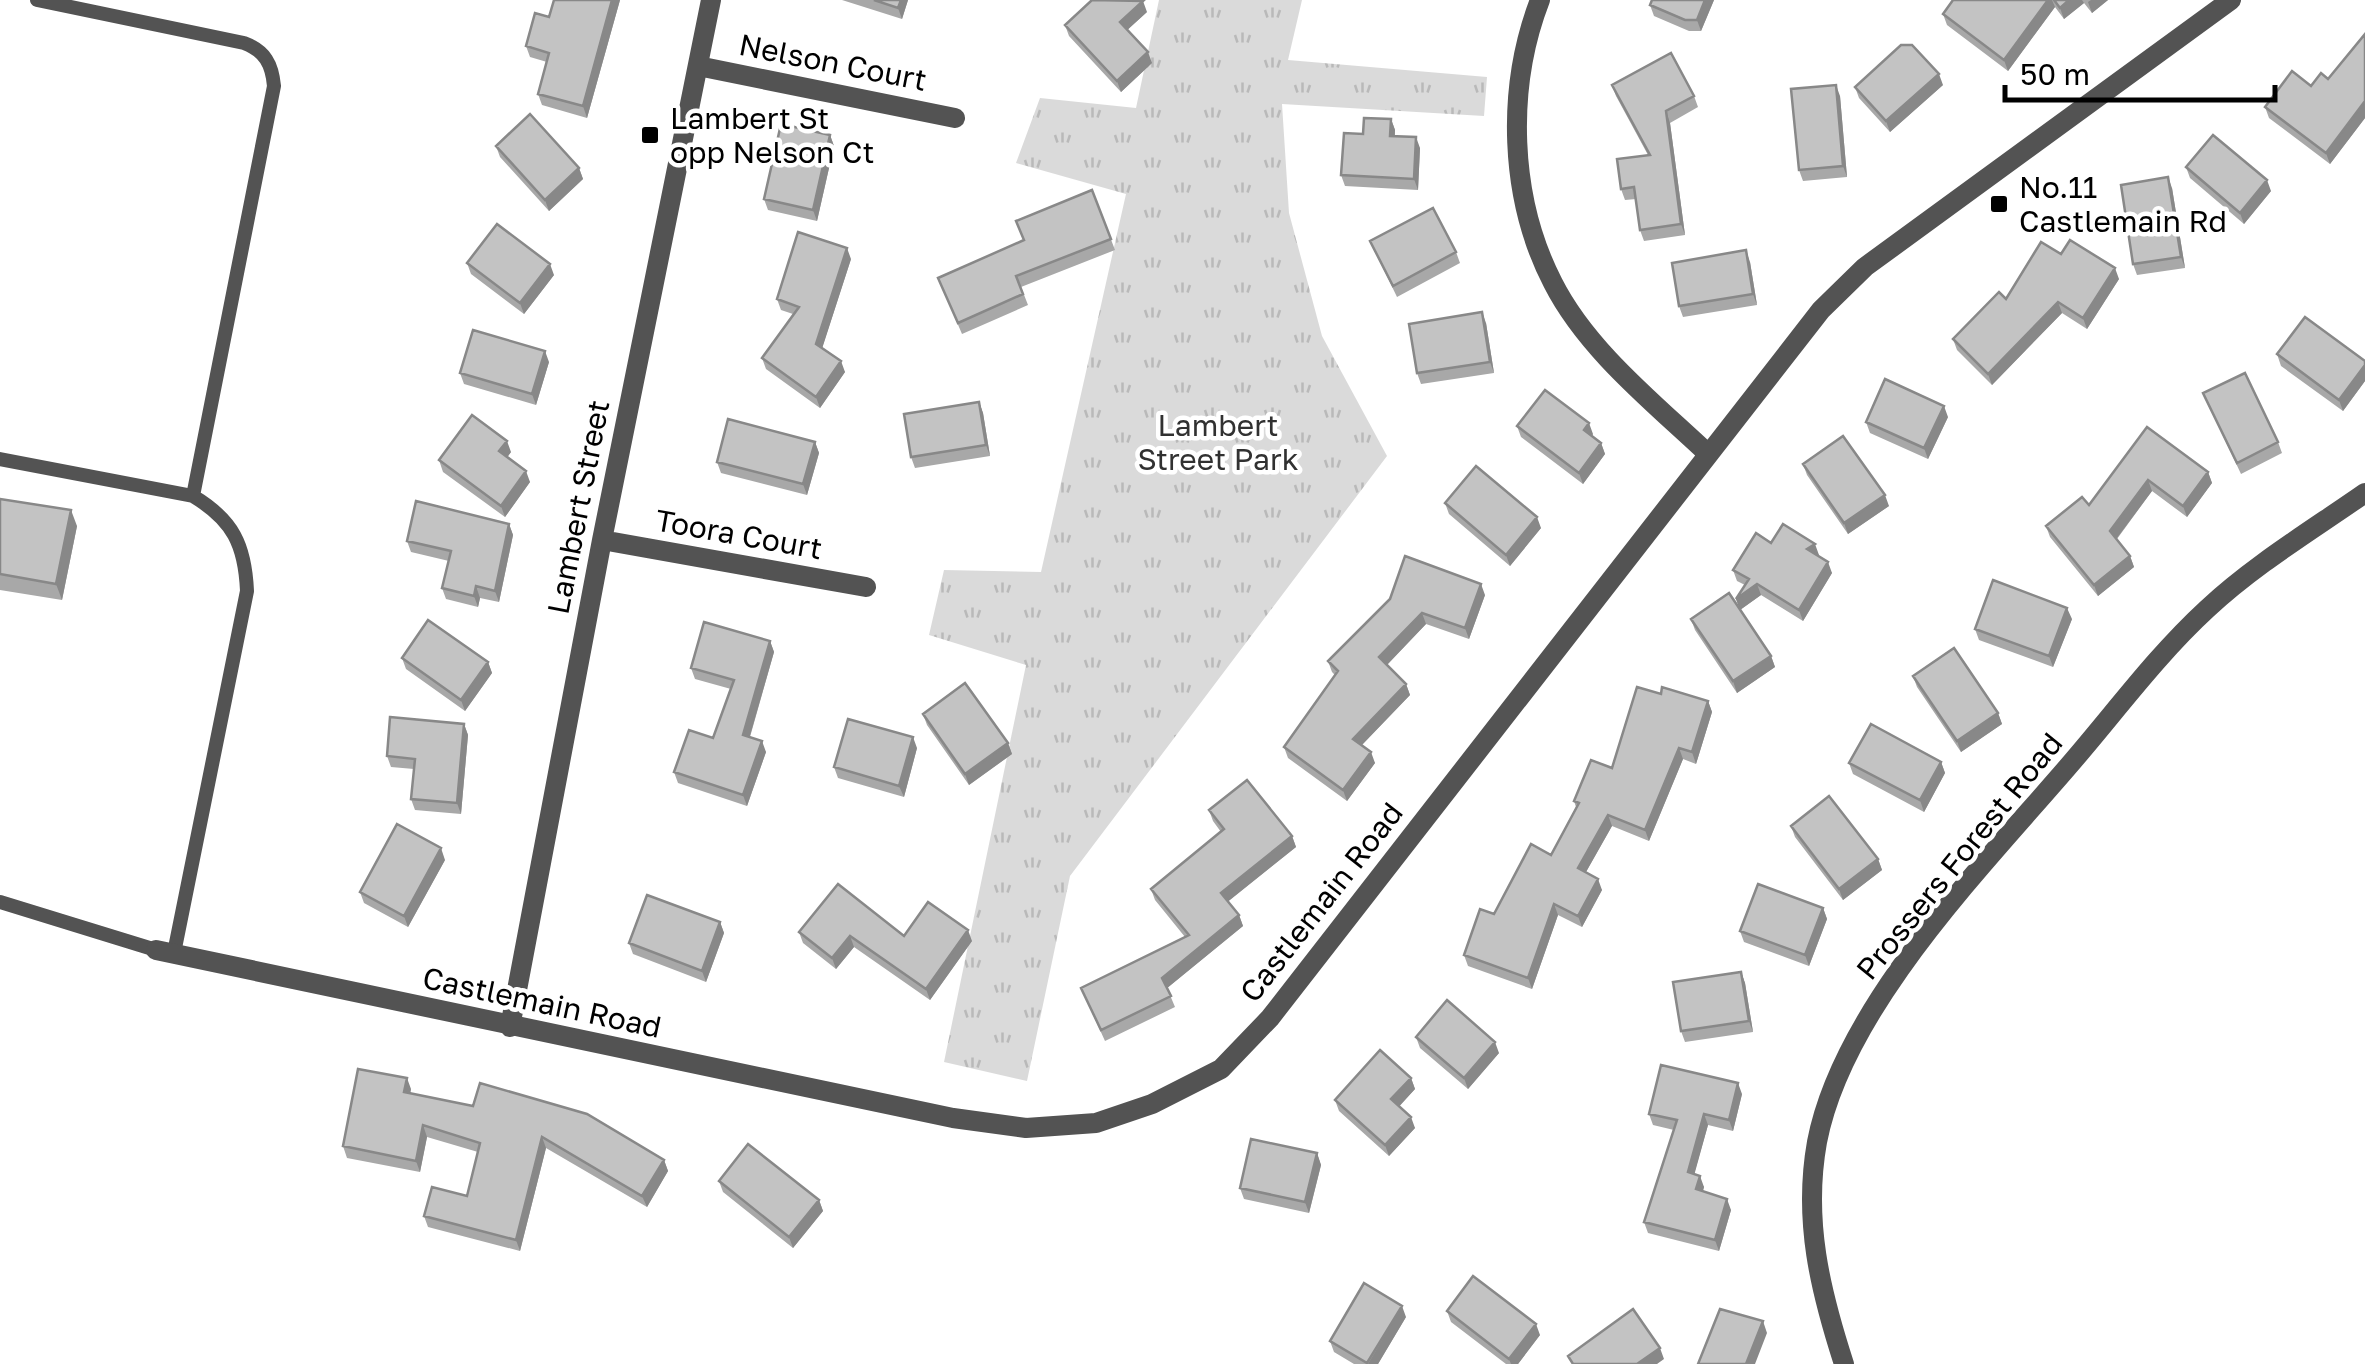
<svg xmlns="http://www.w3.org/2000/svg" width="2365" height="1364" viewBox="0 0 2365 1364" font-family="'Golos Text',sans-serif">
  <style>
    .grass { fill: url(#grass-tufts) }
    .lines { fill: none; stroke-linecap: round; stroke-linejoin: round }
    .lane { stroke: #535353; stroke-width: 14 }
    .street { stroke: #535353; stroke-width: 20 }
    .wall { fill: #a8a8a8 }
    .shaded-wall { fill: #888 }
    .building { fill: #c3c3c3; stroke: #888; stroke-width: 2.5 }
    .poi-dot { fill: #000; stroke: #fff; stroke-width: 4 }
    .labels { text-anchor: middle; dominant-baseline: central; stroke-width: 9; stroke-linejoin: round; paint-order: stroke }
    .street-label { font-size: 30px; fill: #000; stroke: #fff }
    .poi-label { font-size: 30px; fill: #000; stroke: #fff; text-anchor: start }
    .park-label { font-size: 30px; fill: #313131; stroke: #fff }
  </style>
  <defs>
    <pattern id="grass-tufts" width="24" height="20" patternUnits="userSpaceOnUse" patternTransform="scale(2.5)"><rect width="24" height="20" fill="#dadada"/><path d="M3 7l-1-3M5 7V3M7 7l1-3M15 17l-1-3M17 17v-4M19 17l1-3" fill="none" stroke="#b9b9b9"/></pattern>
  </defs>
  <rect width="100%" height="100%" fill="#fff"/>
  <path class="grass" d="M 1159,0 L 1302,0 L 1288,60 L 1487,77 L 1484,116 L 1282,104 L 1289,213 L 1322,336 L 1387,456 L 1070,876 L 1027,1081 L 944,1062 L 1026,665 L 929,635 L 944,570 L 1041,572 L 1126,194 L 1016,163 L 1040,98 L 1136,108 Z"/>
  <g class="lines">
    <path class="lane" d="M 37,0 L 244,43 C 265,51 272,64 274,86 L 193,496
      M 0,459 L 193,496 C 233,520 245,545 247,591 L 174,953
      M 0,902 L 156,950"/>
    <path class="street" d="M 1540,0 C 1506,88 1509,198 1553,283 C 1587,350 1654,403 1707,453
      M 698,66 L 955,118
      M 602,540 L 866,587
      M 156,950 L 953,1118 L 1026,1128 L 1096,1123 L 1152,1104 L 1221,1069 L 1270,1018 L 1821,310 L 1865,267 L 2231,0
      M 510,1027 L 602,540 L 711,0
      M 1844,1364 C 1820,1290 1803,1220 1817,1142 C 1843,1006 1984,865 2072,762 C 2116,711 2157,655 2207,609 C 2254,565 2312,530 2365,493"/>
  </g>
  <path class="wall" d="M 554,0 L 620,0 L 587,118 L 542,105 L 538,94 L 547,62 L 530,57 L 526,46 L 549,17 Z
    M 842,0 L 908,0 L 902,19 Z
    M 1714,0 L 1701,31 L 1689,31 L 1654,16 L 1650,5 Z
    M 1953,0 L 2108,0 L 2092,13 L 2084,3 L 2064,19 L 2055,7 L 2008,71 L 1947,25 L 1943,14 Z
    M 1147,12 L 1127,30 L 1152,63 L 1121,92 L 1069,36 L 1065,25 Z
    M 2365,34 L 2365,118 L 2330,164 L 2269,118 L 2265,107 L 2328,79 Z
    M 1612,85 L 1694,96 L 1698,107 L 1670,123 L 1685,235 L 1644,241 L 1640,230 L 1636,199 L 1625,200 L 1621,189 L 1648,155 L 1616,96 Z
    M 1943,85 L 1890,132 L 1859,98 L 1855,87 Z
    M 1840,96 L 1847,177 L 1803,181 L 1799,170 Z
    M 1391,119 L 1395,130 L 1395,136 L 1420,148 L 1418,190 L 1345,186 L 1341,175 L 1363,134 Z
    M 830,135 L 834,146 L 817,221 L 768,210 L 764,199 Z
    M 496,146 L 579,168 L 583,179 L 549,211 L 500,157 Z
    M 2186,167 L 2271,191 L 2244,224 L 2190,178 Z
    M 2172,188 L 2185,268 L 2137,275 L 2133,264 Z
    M 1092,190 L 1115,250 L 1021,287 L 1028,305 L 962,334 L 938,278 L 1024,240 Z
    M 1370,241 L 1456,252 L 1460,263 L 1397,297 Z
    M 2061,254 L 2119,279 L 2087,329 L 2062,313 L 1992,385 L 1957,350 L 1953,339 Z
    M 851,259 L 822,348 L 845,372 L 820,408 L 766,369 L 762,358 L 793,314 L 781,310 L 777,299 Z
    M 1750,262 L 1757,305 L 1683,317 L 1679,306 Z
    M 467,263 L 554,275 L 524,314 L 471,274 Z
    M 1486,323 L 1494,373 L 1421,384 L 1417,373 Z
    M 2277,354 L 2365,361 L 2365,381 L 2343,411 L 2281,366 Z
    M 549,362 L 536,405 L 464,384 L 460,373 Z
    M 2203,393 L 2278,442 L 2282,453 L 2241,474 Z
    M 979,402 L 983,413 L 990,456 L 915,468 L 911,457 Z
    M 1948,417 L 1928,459 L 1870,433 L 1866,422 Z
    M 1517,426 L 1593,434 L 1592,436 L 1601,443 L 1605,454 L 1583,484 L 1521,437 Z
    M 2147,427 L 2208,472 L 2212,483 L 2187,517 L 2152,491 L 2117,539 L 2130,556 L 2134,567 L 2098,596 L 2050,537 L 2046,526 L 2089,505 Z
    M 815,442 L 819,453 L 807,495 L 721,473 L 717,462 Z
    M 511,452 L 507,457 L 530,482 L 505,517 L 443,472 L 439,460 Z
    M 1803,464 L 1889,506 L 1848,534 L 1807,475 Z
    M 0,499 L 77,526 L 62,600 L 0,590 Z
    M 1445,503 L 1541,528 L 1510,566 L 1449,514 Z
    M 509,524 L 513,535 L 499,602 L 480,598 L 478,607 L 446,599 L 442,588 L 449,561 L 411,552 L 407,541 Z
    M 1771,543 L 1819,555 L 1818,556 L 1832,573 L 1803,621 L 1761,595 L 1740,610 L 1736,599 L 1745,585 L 1737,581 L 1733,570 Z
    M 1485,595 L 1469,639 L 1426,624 L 1387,665 L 1406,684 L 1410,695 L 1362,745 L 1375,763 L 1347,801 L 1288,758 L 1284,747 L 1335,675 L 1332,672 L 1328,661 L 1390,599 Z
    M 1691,619 L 1771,656 L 1775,667 L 1737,693 L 1695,630 Z
    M 2072,619 L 2053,667 L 1979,640 L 1975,629 Z
    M 770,641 L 774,652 L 750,737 L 766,752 L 747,806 L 678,783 L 674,772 L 713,738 L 731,689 L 695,679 L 691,668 Z
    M 402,658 L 488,662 L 492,673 L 465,711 L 406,669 Z
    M 1913,676 L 1998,713 L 2002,724 L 1961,752 L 1917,687 Z
    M 1661,694 L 1708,701 L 1712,712 L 1696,764 L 1683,759 L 1649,841 L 1612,826 L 1586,872 L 1602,890 L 1582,927 L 1558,915 L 1532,989 L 1468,966 L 1464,955 L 1494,914 L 1551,855 L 1576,807 L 1574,801 L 1612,768 Z
    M 923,714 L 1008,743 L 1012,754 L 969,785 L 927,725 Z
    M 464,724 L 468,735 L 461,814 L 415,810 L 411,799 L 414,769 L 391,767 L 387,756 Z
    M 917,748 L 904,797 L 838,778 L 834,767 Z
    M 1941,762 L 1945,773 L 1924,812 L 1853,774 L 1849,763 Z
    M 1209,810 L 1292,836 L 1296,847 L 1228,901 L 1239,915 L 1243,926 L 1167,988 L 1175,1007 L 1105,1041 L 1081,988 L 1185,937 L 1155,900 L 1151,889 L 1221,832 L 1213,821 Z
    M 1791,826 L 1878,859 L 1882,870 L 1843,900 L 1795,837 Z
    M 445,860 L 408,927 L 364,903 L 360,892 Z
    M 1823,908 L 1827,919 L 1809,966 L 1744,942 L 1740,931 Z
    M 720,922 L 724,933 L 706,982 L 633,954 L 629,943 Z
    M 799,932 L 904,936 L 972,941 L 930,1000 L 854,947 L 836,969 L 803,943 Z
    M 1741,972 L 1745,983 L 1753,1032 L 1685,1042 L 1681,1031 Z
    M 1416,1037 L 1499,1053 L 1468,1089 L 1420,1048 Z
    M 1411,1078 L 1415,1089 L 1399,1106 L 1415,1128 L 1389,1156 L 1339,1111 L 1335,1100 Z
    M 411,1089 L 410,1094 L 664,1160 L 668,1171 L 647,1207 L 546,1148 L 520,1251 L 428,1227 L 424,1216 L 467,1196 L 478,1152 L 427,1137 L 420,1172 L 347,1158 L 343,1146 Z
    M 1742,1094 L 1733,1131 L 1708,1125 L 1694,1174 L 1704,1187 L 1703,1191 L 1731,1210 L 1719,1251 L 1648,1233 L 1644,1222 L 1674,1130 L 1653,1125 L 1649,1114 Z
    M 1317,1153 L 1321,1165 L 1309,1213 L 1244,1199 L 1240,1188 Z
    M 719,1181 L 819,1200 L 823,1211 L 793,1248 L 723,1192 Z
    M 1447,1311 L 1540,1335 L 1518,1364 L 1506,1364 L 1451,1322 Z
    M 1406,1317 L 1378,1364 L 1354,1364 L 1334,1352 L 1330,1341 Z"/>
  <path class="shaded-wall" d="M 612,0 L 620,0 L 587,118 L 583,106 Z
    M 901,0 L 908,0 L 902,19 L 898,8 Z
    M 1705,0 L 1714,0 L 1701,31 L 1697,20 Z
    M 2048,0 L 2052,0 L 2055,7 L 2008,71 L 2004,60 Z
    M 2069,0 L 2082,0 L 2084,3 L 2064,19 L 2060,8 Z
    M 2091,0 L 2108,0 L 2092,13 L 2088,2 Z
    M 1143,1 L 1147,12 L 1124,33 L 1120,22 Z
    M 1148,52 L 1152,63 L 1121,92 L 1117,81 Z
    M 1939,74 L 1943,85 L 1890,132 L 1886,121 Z
    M 1836,85 L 1840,96 L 1847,177 L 1843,166 Z
    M 2365,101 L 2365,118 L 2330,164 L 2326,153 Z
    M 1666,111 L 1670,123 L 1685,235 L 1681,224 Z
    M 1391,119 L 1395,130 L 1394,147 L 1390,136 Z
    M 830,135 L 834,146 L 817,221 L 813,210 Z
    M 1416,137 L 1420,148 L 1418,190 L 1414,179 Z
    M 579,168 L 583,179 L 549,211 L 545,200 Z
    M 2168,177 L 2172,188 L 2185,268 L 2181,257 Z
    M 2267,180 L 2271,191 L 2244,224 L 2240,213 Z
    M 847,248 L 851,259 L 820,355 L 816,344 Z
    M 1746,250 L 1750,262 L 1757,305 L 1753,294 Z
    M 550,264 L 554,275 L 524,314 L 520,303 Z
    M 2115,268 L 2119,279 L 2087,329 L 2083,318 Z
    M 2058,302 L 2062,313 L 1992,385 L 1988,374 Z
    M 1482,312 L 1486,323 L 1494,373 L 1490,362 Z
    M 545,351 L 549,362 L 536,405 L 532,394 Z
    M 841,361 L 845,372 L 820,408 L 816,397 Z
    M 2365,365 L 2365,381 L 2343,411 L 2339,400 Z
    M 979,402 L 983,413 L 990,456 L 986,445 Z
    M 1944,406 L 1948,417 L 1928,459 L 1924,448 Z
    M 1589,423 L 1593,434 L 1588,441 L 1584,430 Z
    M 507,441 L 511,452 L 503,463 L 499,451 Z
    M 815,442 L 819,453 L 807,495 L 803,484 Z
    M 1601,443 L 1605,454 L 1583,484 L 1579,473 Z
    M 526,471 L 530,482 L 505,517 L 501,506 Z
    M 2208,472 L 2212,483 L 2187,517 L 2183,506 Z
    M 2148,480 L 2152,491 L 2114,542 L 2110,531 Z
    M 1885,495 L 1889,506 L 1848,534 L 1844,523 Z
    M 71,510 L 77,526 L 62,600 L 56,584 Z
    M 1537,517 L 1541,528 L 1510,566 L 1506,555 Z
    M 509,524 L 513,535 L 499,602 L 495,591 Z
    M 1815,544 L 1819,555 L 1811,560 L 1807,549 Z
    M 2130,556 L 2134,567 L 2098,596 L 2094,585 Z
    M 1828,562 L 1832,573 L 1803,621 L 1799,610 Z
    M 1481,584 L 1485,595 L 1469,639 L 1465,628 Z
    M 1757,584 L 1761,595 L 1740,610 L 1736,599 Z
    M 476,586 L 480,598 L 478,607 L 474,596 Z
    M 2067,608 L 2072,619 L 2053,667 L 2049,656 Z
    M 1422,613 L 1426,624 L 1383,669 L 1379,657 Z
    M 770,641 L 774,652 L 747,746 L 743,735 Z
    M 1771,656 L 1775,667 L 1737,693 L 1733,681 Z
    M 488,662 L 492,673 L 465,711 L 461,700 Z
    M 1406,684 L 1410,695 L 1357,750 L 1353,739 Z
    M 1708,701 L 1712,712 L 1696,764 L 1692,752 Z
    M 1998,713 L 2002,724 L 1961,752 L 1957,741 Z
    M 464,724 L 468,735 L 461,814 L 457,803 Z
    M 913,737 L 917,748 L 904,797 L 899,786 Z
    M 762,741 L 766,752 L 747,806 L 743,795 Z
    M 1008,743 L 1012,754 L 969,785 L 965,774 Z
    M 1679,748 L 1683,759 L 1649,841 L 1645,830 Z
    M 1371,752 L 1375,763 L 1347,801 L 1343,790 Z
    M 1941,762 L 1945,773 L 1924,812 L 1920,800 Z
    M 1608,815 L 1612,826 L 1582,879 L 1578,868 Z
    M 1292,836 L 1296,847 L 1225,904 L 1221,893 Z
    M 441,848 L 445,860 L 408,927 L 404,916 Z
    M 1878,859 L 1882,870 L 1843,900 L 1839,889 Z
    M 1598,879 L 1602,890 L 1582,927 L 1578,916 Z
    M 1554,904 L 1558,915 L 1532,989 L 1528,978 Z
    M 1823,908 L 1827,919 L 1809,966 L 1805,955 Z
    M 1239,915 L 1243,926 L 1166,989 L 1162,978 Z
    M 720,922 L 724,933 L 706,982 L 702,971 Z
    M 968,930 L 972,941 L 930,1000 L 926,989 Z
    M 850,936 L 854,947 L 836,969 L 832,958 Z
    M 1741,972 L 1745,983 L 1753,1032 L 1749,1021 Z
    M 1495,1042 L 1499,1053 L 1468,1089 L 1464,1078 Z
    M 407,1078 L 411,1089 L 408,1103 L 404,1092 Z
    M 1411,1078 L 1415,1089 L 1396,1110 L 1391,1099 Z
    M 1738,1083 L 1742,1094 L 1733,1131 L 1729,1120 Z
    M 1704,1114 L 1708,1125 L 1692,1183 L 1688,1172 Z
    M 1411,1117 L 1415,1128 L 1389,1156 L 1385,1145 Z
    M 423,1125 L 427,1137 L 420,1172 L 416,1161 Z
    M 542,1137 L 546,1148 L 520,1251 L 516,1240 Z
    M 1317,1153 L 1321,1165 L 1309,1213 L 1305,1202 Z
    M 664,1160 L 668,1171 L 647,1207 L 642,1196 Z
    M 1700,1176 L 1704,1187 L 1700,1200 L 1696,1189 Z
    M 1727,1199 L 1731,1210 L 1719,1251 L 1715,1240 Z
    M 819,1200 L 823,1211 L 793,1248 L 789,1237 Z
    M 1402,1306 L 1406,1317 L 1378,1364 L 1368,1364 Z
    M 1763,1321 L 1767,1333 L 1755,1364 L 1746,1364 Z
    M 1536,1324 L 1540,1335 L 1518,1364 L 1511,1364 L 1509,1359 Z
    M 1660,1348 L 1664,1359 L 1657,1364 L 1637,1364 Z"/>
  <path class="building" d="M 554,0 L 612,0 L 583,106 L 538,94 L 549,53 L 526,46 L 535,13 L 549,17 Z
    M 874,0 L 901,0 L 898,8 Z
    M 1092,0 L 1143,1 L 1120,22 L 1148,52 L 1117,81 L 1065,25 Z
    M 1652,0 L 1705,0 L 1697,20 L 1685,20 L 1650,5 Z
    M 1953,0 L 2048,0 L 2004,60 L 1943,14 Z
    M 2054,0 L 2069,0 L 2060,8 Z
    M 2365,34 L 2365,101 L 2326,153 L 2265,107 L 2292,71 L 2311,86 L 2321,73 L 2328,79 Z
    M 1901,45 L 1912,45 L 1939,74 L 1886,121 L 1855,87 Z
    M 1671,53 L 1694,96 L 1666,111 L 1681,224 L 1640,230 L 1634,187 L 1621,189 L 1617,159 L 1650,155 L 1612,85 Z
    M 1836,85 L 1843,166 L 1799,170 L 1791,89 Z
    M 530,114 L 579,168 L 545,200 L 496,146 Z
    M 1364,118 L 1391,119 L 1390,136 L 1416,137 L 1414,179 L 1341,175 L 1344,133 L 1363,134 Z
    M 781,124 L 830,135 L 813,210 L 764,199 Z
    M 2213,135 L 2267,180 L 2240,213 L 2186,167 Z
    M 2168,177 L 2181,257 L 2133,264 L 2121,185 Z
    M 1092,190 L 1111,239 L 1016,276 L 1023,294 L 958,323 L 938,278 L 1024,240 L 1016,221 Z
    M 1433,208 L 1456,252 L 1393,286 L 1370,241 Z
    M 497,224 L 550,264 L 520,303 L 467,263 Z
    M 798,232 L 847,248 L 816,344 L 841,361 L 816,397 L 762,358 L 799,307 L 777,299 Z
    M 2070,240 L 2115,268 L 2083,318 L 2058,302 L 1988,374 L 1953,339 L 1999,292 L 2006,299 L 2041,242 L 2061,254 Z
    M 1746,250 L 1753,294 L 1679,306 L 1672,263 Z
    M 1482,312 L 1490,362 L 1417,373 L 1409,324 Z
    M 2305,317 L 2365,361 L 2365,365 L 2339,400 L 2277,354 Z
    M 473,330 L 545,351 L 532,394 L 460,373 Z
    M 2245,373 L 2278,442 L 2237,463 L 2203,393 Z
    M 1885,379 L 1944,406 L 1924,448 L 1866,422 Z
    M 1545,390 L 1589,423 L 1584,430 L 1601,443 L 1579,473 L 1517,426 Z
    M 979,402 L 986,445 L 911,457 L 904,414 Z
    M 472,415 L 507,441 L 499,451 L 526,471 L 501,506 L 439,460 Z
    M 728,419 L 815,442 L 803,484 L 717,462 Z
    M 2147,427 L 2208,472 L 2183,506 L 2148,480 L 2110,531 L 2130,556 L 2094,585 L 2046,526 L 2082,497 L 2089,505 Z
    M 1843,436 L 1885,495 L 1844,523 L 1803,464 Z
    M 1476,466 L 1537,517 L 1506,555 L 1445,503 Z
    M 0,499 L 71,510 L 56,584 L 0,574 Z
    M 416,501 L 509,524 L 495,591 L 476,586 L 474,596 L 442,588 L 451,551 L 407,541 Z
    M 1783,524 L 1815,544 L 1807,549 L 1828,562 L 1799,610 L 1757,584 L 1736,599 L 1749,579 L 1733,570 L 1756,533 L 1771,543 Z
    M 1405,556 L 1481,584 L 1465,628 L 1422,613 L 1379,657 L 1406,684 L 1353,739 L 1371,752 L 1343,790 L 1284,747 L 1338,671 L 1328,661 L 1390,599 Z
    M 1993,580 L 2067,608 L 2049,656 L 1975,629 Z
    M 1729,593 L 1771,656 L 1733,681 L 1691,619 Z
    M 428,620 L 488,662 L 461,700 L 402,658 Z
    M 704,622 L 770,641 L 743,735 L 762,741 L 743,795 L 674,772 L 689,730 L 713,738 L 734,680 L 691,668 Z
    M 1954,648 L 1998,713 L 1957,741 L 1913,676 Z
    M 965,683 L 1008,743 L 965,774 L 923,714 Z
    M 1637,687 L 1661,694 L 1662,687 L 1708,701 L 1692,752 L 1679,748 L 1645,830 L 1608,815 L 1578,868 L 1598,879 L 1578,916 L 1554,904 L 1528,978 L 1464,955 L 1480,909 L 1494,914 L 1531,844 L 1551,855 L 1579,803 L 1574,801 L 1591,760 L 1612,768 Z
    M 390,717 L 464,724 L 457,803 L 411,799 L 415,759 L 387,756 Z
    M 848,719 L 913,737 L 899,786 L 834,767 Z
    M 1871,724 L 1941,762 L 1920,800 L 1849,763 Z
    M 1247,780 L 1292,836 L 1221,893 L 1239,915 L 1162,978 L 1171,996 L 1101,1030 L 1081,988 L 1189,935 L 1151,889 L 1224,829 L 1209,810 Z
    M 1829,796 L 1878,859 L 1839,889 L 1791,826 Z
    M 397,824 L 441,848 L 404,916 L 360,892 Z
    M 838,884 L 904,936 L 928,902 L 968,930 L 926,989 L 850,936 L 832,958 L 799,932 Z
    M 1758,884 L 1823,908 L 1805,955 L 1740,931 Z
    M 647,895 L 720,922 L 702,971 L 629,943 Z
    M 1741,972 L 1749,1021 L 1681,1031 L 1673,982 Z
    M 1447,1000 L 1495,1042 L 1464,1078 L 1416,1037 Z
    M 1380,1050 L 1411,1078 L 1391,1099 L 1411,1117 L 1385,1145 L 1335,1100 Z
    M 1661,1065 L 1738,1083 L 1729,1120 L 1704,1114 L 1688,1172 L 1700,1176 L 1696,1189 L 1727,1199 L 1715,1240 L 1644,1222 L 1677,1120 L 1649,1114 Z
    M 358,1069 L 407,1078 L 404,1092 L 473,1106 L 480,1083 L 587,1114 L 664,1160 L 642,1196 L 542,1137 L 516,1240 L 424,1216 L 432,1187 L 467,1196 L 480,1143 L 423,1125 L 416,1161 L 343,1146 Z
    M 1251,1139 L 1317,1153 L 1305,1202 L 1240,1188 Z
    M 748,1144 L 819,1200 L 789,1237 L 719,1181 Z
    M 1473,1276 L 1536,1324 L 1509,1359 L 1447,1311 Z
    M 1364,1283 L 1402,1306 L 1367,1363 L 1330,1341 Z
    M 1633,1309 L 1660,1348 L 1637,1364 L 1573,1364 L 1568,1356 Z
    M 1720,1309 L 1763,1321 L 1746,1364 L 1698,1364 Z"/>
  <g class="poi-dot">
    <rect x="640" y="125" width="20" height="20" rx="5"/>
    <rect x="1989" y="194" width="20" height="20" rx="5"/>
  </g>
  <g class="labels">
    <g class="street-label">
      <text transform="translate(833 62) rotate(11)">Nelson Court</text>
      <text transform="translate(578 507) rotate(-79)">Lambert Street</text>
      <text transform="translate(739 534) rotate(10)">Toora Court</text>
      <text transform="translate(1959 856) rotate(-51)">Prossers Forest Road</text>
      <text transform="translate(1321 902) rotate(-52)">Castlemain Road</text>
      <text transform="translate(542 1002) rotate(12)">Castlemain Road</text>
    </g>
    <g class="poi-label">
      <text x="670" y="118">Lambert St<tspan x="670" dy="34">opp Nelson Ct</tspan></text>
      <text x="2019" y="187">No.11<tspan x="2019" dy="34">Castlemain Rd</tspan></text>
    </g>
    <g class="park-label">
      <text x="1218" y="425">Lambert<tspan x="1218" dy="34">Street Park</tspan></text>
    </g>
  </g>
  <path d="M2005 85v15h270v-15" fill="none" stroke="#000000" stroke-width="5"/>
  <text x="2020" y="85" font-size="30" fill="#000000" stroke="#ffffff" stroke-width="8" paint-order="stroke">50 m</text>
</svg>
